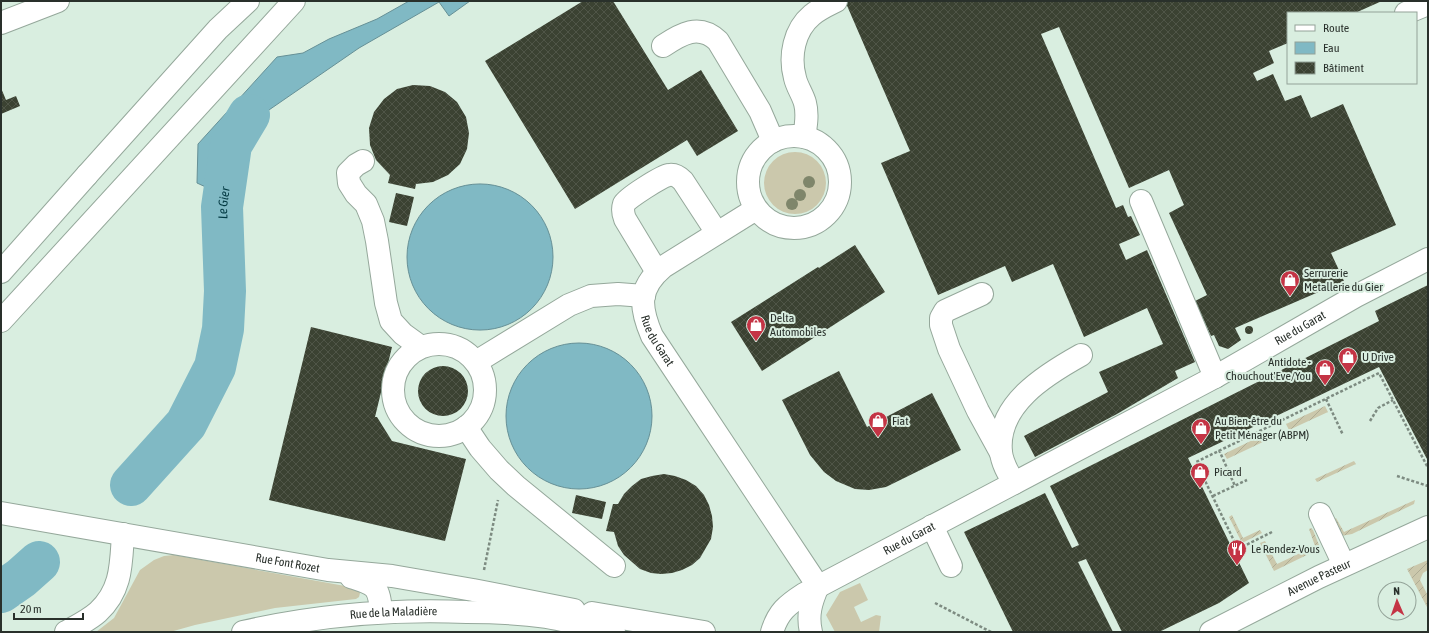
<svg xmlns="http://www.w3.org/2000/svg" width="1429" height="633" viewBox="0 0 1429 633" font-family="'Asap Condensed',sans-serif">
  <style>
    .grass { fill: #cbc8ac }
    .garden { fill: url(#garden-furrows) }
    .water { fill: #80b9c4; stroke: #669096 }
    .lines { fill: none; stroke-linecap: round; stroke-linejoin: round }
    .river { stroke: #80b9c4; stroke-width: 42 }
    .building { fill: url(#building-cross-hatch) }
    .minor-casing { stroke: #95a89b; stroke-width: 24 }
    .major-casing { stroke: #95a89b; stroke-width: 24 }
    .highway-casing { stroke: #95a89b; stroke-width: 24 }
    .path { stroke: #7d8b81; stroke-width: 2.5; stroke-dasharray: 3 2; stroke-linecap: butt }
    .minor { stroke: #fff; stroke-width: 22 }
    .major { stroke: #fff; stroke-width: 22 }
    .highway { stroke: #fff; stroke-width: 22 }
    .tree { fill: #7f866b }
    .labels { text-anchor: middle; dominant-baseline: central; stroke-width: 4; stroke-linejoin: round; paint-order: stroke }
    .poi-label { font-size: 12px; fill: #29302b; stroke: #d9eee0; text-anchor: start }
    .street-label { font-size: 12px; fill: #29302b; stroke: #d9eee0 }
    .water-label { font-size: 13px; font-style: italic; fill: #003841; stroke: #d9eee0 }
  </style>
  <defs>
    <pattern id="garden-furrows" width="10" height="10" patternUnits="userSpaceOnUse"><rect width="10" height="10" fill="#cbc8ac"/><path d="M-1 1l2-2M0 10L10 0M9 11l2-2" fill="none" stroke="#aeac94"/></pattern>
    <pattern id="building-cross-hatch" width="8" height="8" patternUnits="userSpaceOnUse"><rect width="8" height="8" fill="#3b4232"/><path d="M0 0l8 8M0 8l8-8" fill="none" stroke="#4f5547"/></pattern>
  </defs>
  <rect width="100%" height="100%" fill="#d9eee0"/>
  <path class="grass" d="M764 183a31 31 0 1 1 62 0a31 31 0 1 1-62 0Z
    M 174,555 L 356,588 L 360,593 L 359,597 L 356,599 L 275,608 L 195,625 L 170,632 L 96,632 L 114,618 L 140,570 L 154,560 L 164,556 Z
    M 860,583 L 868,600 L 854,607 L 861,622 L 876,615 L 881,616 L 879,632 L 835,632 L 826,615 L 840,592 Z"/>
  <path class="garden" d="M 1325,406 L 1328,412 L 1289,430 L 1286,424 Z
    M 1263,435 L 1265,441 L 1227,459 L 1224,454 Z
    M 1354,461 L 1356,464 L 1317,482 L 1315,479 Z
    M 1415,500 L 1414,504 L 1352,534 L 1341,536 L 1334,519 L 1336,518 L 1344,532 Z
    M 1232,515 L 1243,538 L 1260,530 L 1262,533 L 1242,543 L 1229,517 Z
    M 1311,528 L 1313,530 L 1319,545 L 1316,550 L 1313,552 L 1274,571 L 1260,543 L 1265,541 L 1277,564 L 1315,546 L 1309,529 Z
    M 1428,560 L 1428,570 L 1423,573 L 1420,580 L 1428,596 L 1428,609 L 1407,569 Z"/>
  <path class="water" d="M 409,1 L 470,1 L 449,16 L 439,2 L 359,48 L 266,112 C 239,135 228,160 219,193 L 197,183 L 198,144 L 277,57 L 303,53 L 329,39 L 377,19 Z
    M407 257a73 73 0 1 1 146 0a73 73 0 1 1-146 0Z
    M506 416a73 73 0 1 1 146 0a73 73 0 1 1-146 0Z"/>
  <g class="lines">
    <g class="river">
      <path id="s1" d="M 131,485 L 186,424 L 215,367 L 223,329 L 225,291 L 222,207 L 231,145 L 249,115"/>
      <path d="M 1,592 L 21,578 L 39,562"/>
    </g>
  </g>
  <path class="building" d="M 583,1 L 613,1 L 668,90 L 701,70 L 738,131 L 697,156 L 687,140 L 575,209 L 485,61 Z
    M 845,1 L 1382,1 L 1355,13 L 1288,13 L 1288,43 L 1269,51 L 1274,63 L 1253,73 L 1257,81 L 1273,74 L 1285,101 L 1301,95 L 1311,118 L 1343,104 L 1396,225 L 1331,253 L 1344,281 L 1235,328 L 1241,340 L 1228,349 L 1219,346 L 1214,335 L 1211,336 L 1195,301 L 1207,295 L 1169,213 L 1184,205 L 1169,170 L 1129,188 L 1059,27 L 1041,34 L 1116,208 L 1123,205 L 1128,217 L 1131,216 L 1140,235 L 1119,244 L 1126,260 L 1147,250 L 1195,362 L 1175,371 L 1178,378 L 1117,414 L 1035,457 L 1024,436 L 1108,392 L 1099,372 L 1163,344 L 1147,308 L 1084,337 L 1053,264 L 1012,282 L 1005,266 L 938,295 L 881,163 L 910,151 Z
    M 413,85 L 430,86 L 445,92 L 457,102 L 466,117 L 469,133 L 467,149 L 460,164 L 448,175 L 433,182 L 416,184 L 415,189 L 388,183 L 390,175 L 376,160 L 370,145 L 369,128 L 374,112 L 384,99 L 397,89 Z
    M 1,88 L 6,100 L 16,96 L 20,106 L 1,114 Z
    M 396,193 L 414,197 L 407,226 L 389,222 Z
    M 855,245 L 885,292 L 762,371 L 731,322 L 818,267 L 819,268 Z
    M 1428,285 L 1428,461 L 1379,367 L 1188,458 L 1249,583 L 1219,603 L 1159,632 L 1122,632 L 1086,559 L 1078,562 L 1113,632 L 1013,632 L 964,532 L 1045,493 L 1072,548 L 1079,545 L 1050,486 L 1379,321 L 1375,311 Z
    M1245 330a4 4 0 1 1 8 0a4 4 0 1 1-8 0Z
    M 311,327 L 392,347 L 375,417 L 377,417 L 392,441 L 466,459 L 445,541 L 269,500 Z
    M418 391a25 25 0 1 1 50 0a25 25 0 1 1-50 0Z
    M 839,371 L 867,427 L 932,393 L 961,450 L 886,487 L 869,490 L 855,489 L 836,481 L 824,472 L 810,455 L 782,400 Z
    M 664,474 L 675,476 L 686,480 L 696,486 L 704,495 L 709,505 L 712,516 L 713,527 L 711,539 L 700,558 L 692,565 L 682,570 L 672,573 L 661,574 L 651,573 L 640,569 L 624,555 L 618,546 L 614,532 L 606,531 L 613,504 L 618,504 L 624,494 L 632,486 L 641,479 L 652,476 Z
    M 576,495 L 606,502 L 602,519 L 572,513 Z"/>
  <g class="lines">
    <defs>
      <g id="minor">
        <path d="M 1406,13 L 1428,4"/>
        <path d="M 1,23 L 58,1"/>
        <path d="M 663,46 C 681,34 699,23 718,41 L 760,111 L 773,141"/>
        <circle cx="794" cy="182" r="46"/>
        <path d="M 804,137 C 806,126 808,114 805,103 C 803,95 797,87 795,78 C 789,56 794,30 812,15 C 819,9 828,5 836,1"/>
        <path d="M 363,161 L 356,165 L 348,173 L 349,183 L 356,194 L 366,204 L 373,221 L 377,241 L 386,303 L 391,321 L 403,334 L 421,347"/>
        <path d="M 1141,201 L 1215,377"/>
        <path id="s2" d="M 756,209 L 663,267 C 637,289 640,308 652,336 L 818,586"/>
        <path d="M 657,272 L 625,219 C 623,214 622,210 624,204 C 627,198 662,176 669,175 C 675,174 679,177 683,181 L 717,233"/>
        <path d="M 982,294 L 945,311 L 941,318 L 941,325 L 949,349 L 978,411 L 1001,453"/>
        <circle cx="439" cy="390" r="46"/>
        <path d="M 476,362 L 569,305 L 591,296 L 618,294 L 644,296"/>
        <path d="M 466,427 L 480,448 L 499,470 L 516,486 L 614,566"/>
        <path d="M 1014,483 C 1008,473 1002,463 1001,452 C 996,405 1045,375 1081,355"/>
        <path d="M 1320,514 L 1344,565"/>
        <path d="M 932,526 L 951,566"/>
        <path d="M 66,632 C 77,626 89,620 98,612 C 122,590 121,564 123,534"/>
        <path id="s3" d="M 772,632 C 778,612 787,605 804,594 L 1215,377 L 1356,296 L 1428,259"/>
        <path d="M 811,632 C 807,615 811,602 818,586"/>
      </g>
      <g id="major">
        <path d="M 1,272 L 87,175"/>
        <path id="s4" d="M 1,513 L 328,570 L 392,576 L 473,590 L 574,610"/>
        <path d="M 351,577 C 375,585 379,585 381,612"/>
        <path d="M 592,613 L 704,632"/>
        <path id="s5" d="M 243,632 C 317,615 392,609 467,612 C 493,612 520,613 546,617 C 569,621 591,627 614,632"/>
        <path id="s6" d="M 1211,632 L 1319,577 L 1428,527"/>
      </g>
      <path id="highway" d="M 87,175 L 218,29 L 248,1
        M 1,321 L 294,1"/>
    </defs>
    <use href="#minor" class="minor-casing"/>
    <use href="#major" class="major-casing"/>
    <use href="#highway" class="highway-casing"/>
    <path class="path" d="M 1326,399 L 1343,435
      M 1370,421 L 1378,408 L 1393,400
      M 1219,450 L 1235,486
      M 1397,476 L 1428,486
      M 1213,496 L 1247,480
      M 1272,532 L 1238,549 L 1196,462 L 1379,373 L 1428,468
      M 484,570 L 498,500
      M 935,603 L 991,632"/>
    <use href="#minor" class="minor"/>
    <use href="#major" class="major"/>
    <use href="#highway" class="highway"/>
  </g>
  <g class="tree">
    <circle cx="809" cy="182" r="6"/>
    <circle cx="800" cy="195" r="6"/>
    <circle cx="792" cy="204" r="6"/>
  </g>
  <defs>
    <symbol id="shop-pin" viewBox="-11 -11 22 30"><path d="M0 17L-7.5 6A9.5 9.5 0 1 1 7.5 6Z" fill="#c43445" stroke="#d9eee0"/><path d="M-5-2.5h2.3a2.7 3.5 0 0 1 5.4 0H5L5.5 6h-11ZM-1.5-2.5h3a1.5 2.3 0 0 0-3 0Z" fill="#fff"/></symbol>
    <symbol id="restaurant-pin" viewBox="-11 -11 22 30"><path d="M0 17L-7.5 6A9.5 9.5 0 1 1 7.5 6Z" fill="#c43445" stroke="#d9eee0"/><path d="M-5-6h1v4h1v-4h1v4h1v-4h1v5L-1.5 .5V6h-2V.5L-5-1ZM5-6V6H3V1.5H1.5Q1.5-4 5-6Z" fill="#fff"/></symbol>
  </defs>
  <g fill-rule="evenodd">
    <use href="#shop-pin" x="1279" y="269" width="22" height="30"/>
    <use href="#shop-pin" x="745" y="314" width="22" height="30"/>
    <use href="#shop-pin" x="1337" y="346" width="22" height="30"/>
    <use href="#shop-pin" x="1314" y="358" width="22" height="30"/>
    <use href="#shop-pin" x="867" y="410" width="22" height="30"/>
    <use href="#shop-pin" x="1190" y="417" width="22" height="30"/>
    <use href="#shop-pin" x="1189" y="461" width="22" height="30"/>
    <use href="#restaurant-pin" x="1226" y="538" width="22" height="30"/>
  </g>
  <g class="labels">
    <g class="poi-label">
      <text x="1304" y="273">Serrurerie<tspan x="1304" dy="14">Metallerie du Gier</tspan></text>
      <text x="770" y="318">Delta<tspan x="770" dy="14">Automobiles</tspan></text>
      <text x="1362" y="357">U Drive</text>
      <text x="1311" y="362" text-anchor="end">Antidote -<tspan x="1311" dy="14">Chouchout'Eve/You</tspan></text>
      <text x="892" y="421">Fiat</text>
      <text x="1215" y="421">Au Bien-être du<tspan x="1215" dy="14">Petit Ménager (ABPM)</tspan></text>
      <text x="1214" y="472">Picard</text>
      <text x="1251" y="549">Le Rendez-Vous</text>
    </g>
    <g class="street-label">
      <text stroke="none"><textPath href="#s3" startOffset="614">Rue du Garat</textPath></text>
      <text stroke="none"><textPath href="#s2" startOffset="193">Rue du Garat</textPath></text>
      <text stroke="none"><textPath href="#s3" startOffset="170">Rue du Garat</textPath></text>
      <text stroke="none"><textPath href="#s4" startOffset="291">Rue Font Rozet</textPath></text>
      <text stroke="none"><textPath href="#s6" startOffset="121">Avenue Pasteur</textPath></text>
      <text stroke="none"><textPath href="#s5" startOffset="152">Rue de la Maladière</textPath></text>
    </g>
    <g class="water-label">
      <text stroke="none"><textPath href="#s1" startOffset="311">Le Gier</textPath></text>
    </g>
  </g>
  <rect width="1429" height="633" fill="none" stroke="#29302b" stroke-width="4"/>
  <rect x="1287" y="12" width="130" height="72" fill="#d9eee0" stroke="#93a298"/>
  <rect x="1295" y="25" width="20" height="6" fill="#ffffff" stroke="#93a298"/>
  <text x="1323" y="32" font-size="12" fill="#29302b">Route</text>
  <rect x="1295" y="42" width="20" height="12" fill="#80b9c4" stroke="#93a298"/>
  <text x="1323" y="52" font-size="12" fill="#29302b">Eau</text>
  <rect x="1295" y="62" width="20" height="12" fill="url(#building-cross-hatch)" stroke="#93a298"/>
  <text x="1323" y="72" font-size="12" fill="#29302b">Bâtiment</text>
  <g transform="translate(1397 601) rotate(358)"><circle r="19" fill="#d9eee0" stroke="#93a298"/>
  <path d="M0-3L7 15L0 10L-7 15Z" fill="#c43445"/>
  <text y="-6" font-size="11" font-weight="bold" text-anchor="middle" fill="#29302b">N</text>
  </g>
  <path d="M14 613v6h69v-6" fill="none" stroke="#29302b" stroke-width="2"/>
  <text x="20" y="613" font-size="12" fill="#29302b" stroke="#d9eee0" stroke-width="3" paint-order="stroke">20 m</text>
</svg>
